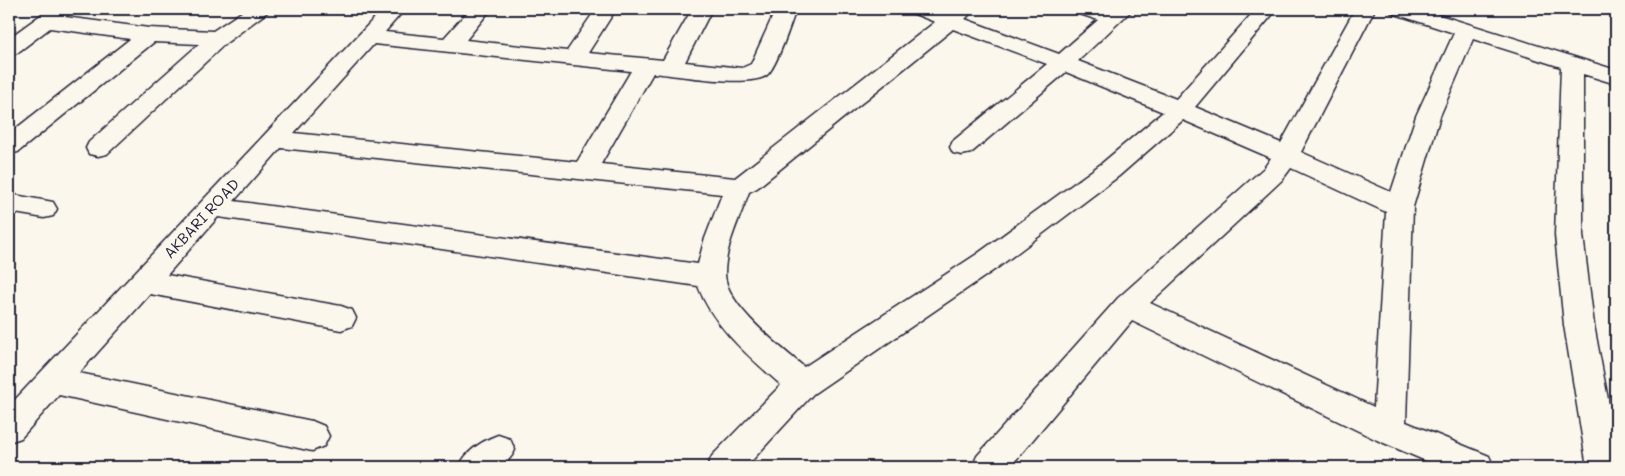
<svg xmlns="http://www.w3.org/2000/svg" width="1625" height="476" viewBox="0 0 1625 476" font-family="Mali,sans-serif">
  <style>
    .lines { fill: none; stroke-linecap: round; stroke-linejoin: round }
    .minor-casing { stroke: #22223b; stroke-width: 3 }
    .minor { fill: #fbf7ec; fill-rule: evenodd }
    .labels { text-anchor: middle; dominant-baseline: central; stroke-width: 4; stroke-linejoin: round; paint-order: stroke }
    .street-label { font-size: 15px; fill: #22223b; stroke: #fbf7ec }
  </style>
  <rect width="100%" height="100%" fill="#fbf7ec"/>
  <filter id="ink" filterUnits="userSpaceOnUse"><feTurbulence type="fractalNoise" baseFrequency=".02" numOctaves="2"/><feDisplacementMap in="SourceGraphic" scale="10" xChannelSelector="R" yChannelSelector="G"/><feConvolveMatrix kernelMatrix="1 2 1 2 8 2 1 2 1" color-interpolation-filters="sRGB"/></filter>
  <g filter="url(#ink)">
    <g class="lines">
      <defs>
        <path id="minor" d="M 49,9 L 69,9 L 71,11 L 65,17 L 149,28 L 213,31 L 246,9 L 270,9 L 266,13 L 226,43 L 107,154 L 98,156 L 89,154 L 86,148 L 89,142 L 199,44 L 154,42 L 18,152 L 9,154 L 9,134 L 130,39 L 50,28 L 17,53 L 9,55 L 9,38 Z
          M 383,9 L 405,9 L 385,32 L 444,38 L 470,9 L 491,9 L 466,40 L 567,51 L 596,9 L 616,9 L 588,53 L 663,60 L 692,9 L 712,9 L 685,62 L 742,68 L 751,64 L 776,9 L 796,9 C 792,21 776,68 767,75 C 750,88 676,75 653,73 L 601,164 L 735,178 L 935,22 L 912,13 L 909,9 L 938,9 L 947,12 L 952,9 L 975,9 L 965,19 L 1059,54 L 1098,20 L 1077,13 L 1074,9 L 1133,9 L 1078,61 L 1176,99 L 1256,9 L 1277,9 L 1195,107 L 1281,143 L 1355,9 L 1375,9 L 1301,152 L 1391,192 L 1416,116 L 1454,33 L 1392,13 L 1389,9 L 1420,9 L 1616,70 L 1616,84 L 1583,74 L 1583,235 L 1594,325 L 1616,442 L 1616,467 L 1587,467 L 1564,325 L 1555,235 L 1561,67 L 1473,39 L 1440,116 L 1413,207 L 1406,422 L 1489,456 L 1494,467 L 1440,467 L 1377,440 L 1132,321 L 1010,467 L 972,467 L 977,456 L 1118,298 L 1264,168 L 1271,158 L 1183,120 L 1119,176 L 997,268 L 813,394 L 746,467 L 707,467 L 712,456 L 781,385 C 750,357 713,327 698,286 L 218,217 L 167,275 L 341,306 L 352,310 L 356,318 L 352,326 L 341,330 L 150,294 L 79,373 L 312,421 L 324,426 L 329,436 L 324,446 L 312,451 L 59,395 L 21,438 L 9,442 L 9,406 ZM 953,29 L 1047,64 L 953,141 L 950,147 L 953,153 L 962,155 L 971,153 L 1066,72 L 1163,112 L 1101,164 L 977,254 L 804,367 C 781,347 726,306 725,274 C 725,246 740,218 749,192 L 757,188 ZM 374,44 L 631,71 L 577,162 L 294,133 ZM 281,148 L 722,194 L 704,241 L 698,264 L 234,201 ZM 1291,168 L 1386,212 L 1374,407 L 1150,303 L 1282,180 Z
          M 9,194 L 53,202 L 57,209 L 53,216 L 44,218 L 9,212 Z
          M 498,435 L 510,439 L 515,450 C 503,475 483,467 459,467 C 466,451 482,441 498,435 Z"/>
      </defs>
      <use href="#minor" class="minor-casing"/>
      <use href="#minor" class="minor"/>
    </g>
  </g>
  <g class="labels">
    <g class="street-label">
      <text transform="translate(201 218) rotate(-47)">AKBARI ROAD</text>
    </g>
  </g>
  <rect width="1625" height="476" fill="none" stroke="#fbf7ec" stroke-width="30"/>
  <rect x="15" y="15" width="1595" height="446" fill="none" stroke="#22223b" stroke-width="2" filter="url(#ink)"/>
</svg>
